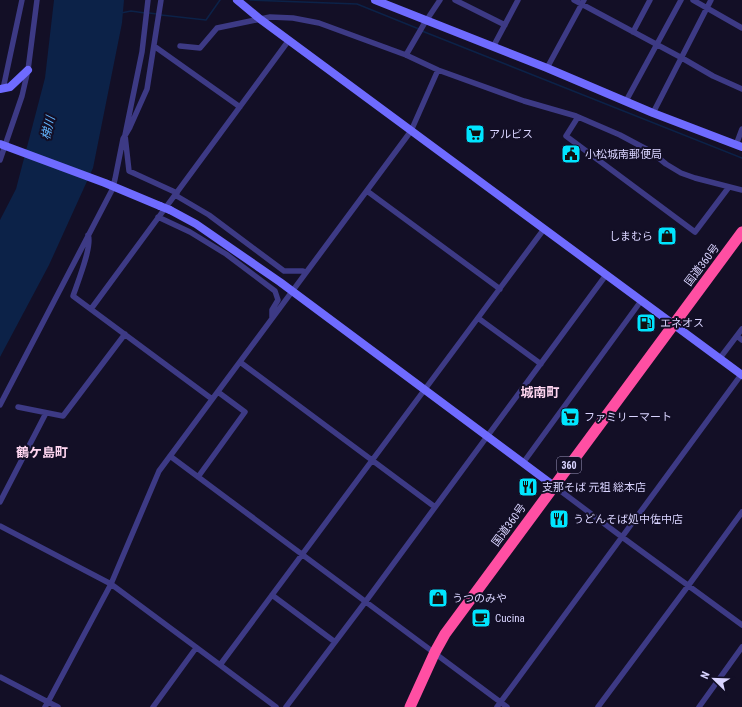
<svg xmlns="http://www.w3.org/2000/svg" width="742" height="707" viewBox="0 0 742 707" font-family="'Roboto Condensed','Noto Sans JP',sans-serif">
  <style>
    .water { fill: #0c2248 }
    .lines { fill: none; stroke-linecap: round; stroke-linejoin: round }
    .stream { stroke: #0c2248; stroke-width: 1.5 }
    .street { stroke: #3d3a85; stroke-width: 5.5 }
    .secondary { stroke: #6f6bff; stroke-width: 8 }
    .highway { stroke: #ff4fa3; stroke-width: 11 }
    .secondary-bridge { stroke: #6f6bff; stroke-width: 8 }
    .labels { text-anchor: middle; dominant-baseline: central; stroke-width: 4; stroke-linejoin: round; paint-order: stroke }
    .shield { fill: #130f26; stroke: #9e99be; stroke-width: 1 }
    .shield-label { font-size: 10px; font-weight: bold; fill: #d9d4ff }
    .poi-label { font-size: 11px; fill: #d9d4ff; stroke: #130f26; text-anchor: start }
    .street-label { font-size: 11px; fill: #d9d4ff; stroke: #130f26 }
    .water-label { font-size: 12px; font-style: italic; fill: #62b6ff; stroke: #130f26 }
    .quarter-label { font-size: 13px; font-weight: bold; fill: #ffd6f0; stroke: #130f26 }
  </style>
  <rect width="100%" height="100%" fill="#130f26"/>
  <path class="water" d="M 54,0 L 124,0 L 122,23 L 93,168 L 49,265 L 0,357 L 0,220 L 16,189 L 45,78 Z"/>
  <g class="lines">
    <path class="stream" d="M 250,0 L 357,4 L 419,29
      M 121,13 L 131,11 L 145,13
      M 149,13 L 157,14
      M 161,15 L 206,20 L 220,0
      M 422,31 L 742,158"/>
    <path class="street" d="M 148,0 L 142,52 L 125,135 L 129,171 L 177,193
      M 455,0 L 505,25
      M 574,0 L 682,58 L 713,76 L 742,89
      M 693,0 L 742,28
      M 633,32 L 650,0
      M 154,46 L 240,107
      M 180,46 L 200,48 L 217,28 L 270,17 L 293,18 L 319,23 L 406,55 L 438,70 L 524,101 L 576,116 L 620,135 L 650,151 L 666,164 L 681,173 L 695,178 L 742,190
      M 493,47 L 518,0
      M 406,55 L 424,24 L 440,0
      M 547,68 L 584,0
      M 3,89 L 22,0
      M 626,101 L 681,0
      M 653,113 L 711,0
      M 578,117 L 566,136 L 695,232 L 729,187
      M 736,145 L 742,129
      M 0,160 L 22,96 L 28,70 L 37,0
      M 367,191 L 500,289
      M 175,195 L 209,215 L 284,271 L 303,271 L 306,272
      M 158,217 L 190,232 L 226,254 L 275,291 L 278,300 L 272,310 L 272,318
      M 88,235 C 93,245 77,284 73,296 L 212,399
      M 91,309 L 289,40
      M 478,318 L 541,364
      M 737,336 L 742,340
      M 720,358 L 742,329
      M 240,362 L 435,507
      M 0,405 L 112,190 L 115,179 L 123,139 L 130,127 L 147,89 L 161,0
      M 18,407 L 63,416 L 125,334
      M 170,456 L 507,707
      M 523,463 L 641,301
      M 198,477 L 245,412 L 218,392
      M 554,486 L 622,537 L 742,625
      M 0,502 L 46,413
      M 0,526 L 111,584 L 220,665 L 544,229
      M 272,595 L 335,642
      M 220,665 L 276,707
      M 0,677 L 48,702 L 45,707
      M 58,707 L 48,702 L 111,584 L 159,471 L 411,131 L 438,70
      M 153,707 L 196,648
      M 286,707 L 366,601 L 606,275
      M 497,707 L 741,375
      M 598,707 L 688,586 L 742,512
      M 699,707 L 742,647"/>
    <path class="secondary" d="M 237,0 L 260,19 L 742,375
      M 375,0 L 547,68 L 653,113 L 742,147
      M 0,89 L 10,87 L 28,70
      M 0,144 L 105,183 L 160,206
      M 170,210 L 196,224 L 280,282 L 554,486"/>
    <path class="highway" d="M 410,707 L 435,652 L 445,634 L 742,232"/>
    <path class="secondary-bridge" d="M 160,206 L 170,210"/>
  </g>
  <defs>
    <symbol id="supermarket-square" viewBox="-11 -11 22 22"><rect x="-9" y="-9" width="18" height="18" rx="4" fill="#00e5ff" stroke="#130f26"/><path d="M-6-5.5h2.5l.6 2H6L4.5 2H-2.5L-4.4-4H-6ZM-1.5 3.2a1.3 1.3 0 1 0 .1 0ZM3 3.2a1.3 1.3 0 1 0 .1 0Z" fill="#111"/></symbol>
    <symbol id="civic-square" viewBox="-11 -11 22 22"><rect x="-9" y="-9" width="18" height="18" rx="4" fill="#00e5ff" stroke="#130f26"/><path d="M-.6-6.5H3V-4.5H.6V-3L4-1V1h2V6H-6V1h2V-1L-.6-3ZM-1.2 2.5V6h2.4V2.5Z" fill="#111"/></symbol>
    <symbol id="shop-square" viewBox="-11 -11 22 22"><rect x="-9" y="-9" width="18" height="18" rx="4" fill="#00e5ff" stroke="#130f26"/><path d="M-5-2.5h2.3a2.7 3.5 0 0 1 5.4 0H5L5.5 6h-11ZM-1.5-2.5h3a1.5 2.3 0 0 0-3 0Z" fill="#111"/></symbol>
    <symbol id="fuel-square" viewBox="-11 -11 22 22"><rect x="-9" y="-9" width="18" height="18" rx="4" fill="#00e5ff" stroke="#130f26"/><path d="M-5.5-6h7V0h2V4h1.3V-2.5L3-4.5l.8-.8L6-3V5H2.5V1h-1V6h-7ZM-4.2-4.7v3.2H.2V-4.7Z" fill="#111"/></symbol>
    <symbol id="restaurant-square" viewBox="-11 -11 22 22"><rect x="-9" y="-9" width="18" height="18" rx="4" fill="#00e5ff" stroke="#130f26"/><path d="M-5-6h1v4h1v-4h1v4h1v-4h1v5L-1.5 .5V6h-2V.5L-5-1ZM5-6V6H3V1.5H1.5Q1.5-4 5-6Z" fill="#111"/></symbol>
    <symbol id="cafe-square" viewBox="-11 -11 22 22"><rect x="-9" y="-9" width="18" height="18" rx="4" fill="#00e5ff" stroke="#130f26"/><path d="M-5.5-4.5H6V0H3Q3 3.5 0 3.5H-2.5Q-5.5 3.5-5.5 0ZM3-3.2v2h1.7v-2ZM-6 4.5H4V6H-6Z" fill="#111"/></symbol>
  </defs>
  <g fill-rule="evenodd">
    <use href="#supermarket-square" x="464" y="123" width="22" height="22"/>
    <use href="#civic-square" x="560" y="143" width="22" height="22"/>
    <use href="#shop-square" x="656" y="225" width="22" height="22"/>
    <use href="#fuel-square" x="635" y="312" width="22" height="22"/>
    <use href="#supermarket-square" x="559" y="406" width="22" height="22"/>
    <use href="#restaurant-square" x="517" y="476" width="22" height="22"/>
    <use href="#restaurant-square" x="548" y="508" width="22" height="22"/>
    <use href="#shop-square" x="427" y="587" width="22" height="22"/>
    <use href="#cafe-square" x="470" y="607" width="22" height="22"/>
  </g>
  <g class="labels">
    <rect class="shield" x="557" y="457" width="24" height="16" rx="3"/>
    <g class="shield-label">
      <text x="569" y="465">360</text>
    </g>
    <g class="poi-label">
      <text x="489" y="134">アルビス</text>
      <text x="585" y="154">小松城南郵便局</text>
      <text x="653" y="236" text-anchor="end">しまむら</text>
      <text x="660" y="323">エネオス</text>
      <text x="584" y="417">ファミリーマート</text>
      <text x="542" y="487">支那そば 元祖 総本店</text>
      <text x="573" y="519">うどんそば処中佐中店</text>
      <text x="452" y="598">うつのみや</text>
      <text x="495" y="618">Cucina</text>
    </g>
    <g class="street-label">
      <text transform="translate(702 265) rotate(-53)">国道360号</text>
      <text transform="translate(509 525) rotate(-54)">国道360号</text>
    </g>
    <g class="water-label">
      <text transform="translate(48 128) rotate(-77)">梯川</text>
    </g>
    <g class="quarter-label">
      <text x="540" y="392">城南町</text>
      <text x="42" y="452">鶴ケ島町</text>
    </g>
  </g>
  <g transform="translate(714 679) rotate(293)" stroke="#130f26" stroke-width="3" paint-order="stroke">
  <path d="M0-3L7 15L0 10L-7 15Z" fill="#d9d4ff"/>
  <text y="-6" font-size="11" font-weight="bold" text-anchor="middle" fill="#d9d4ff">N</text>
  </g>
</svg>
